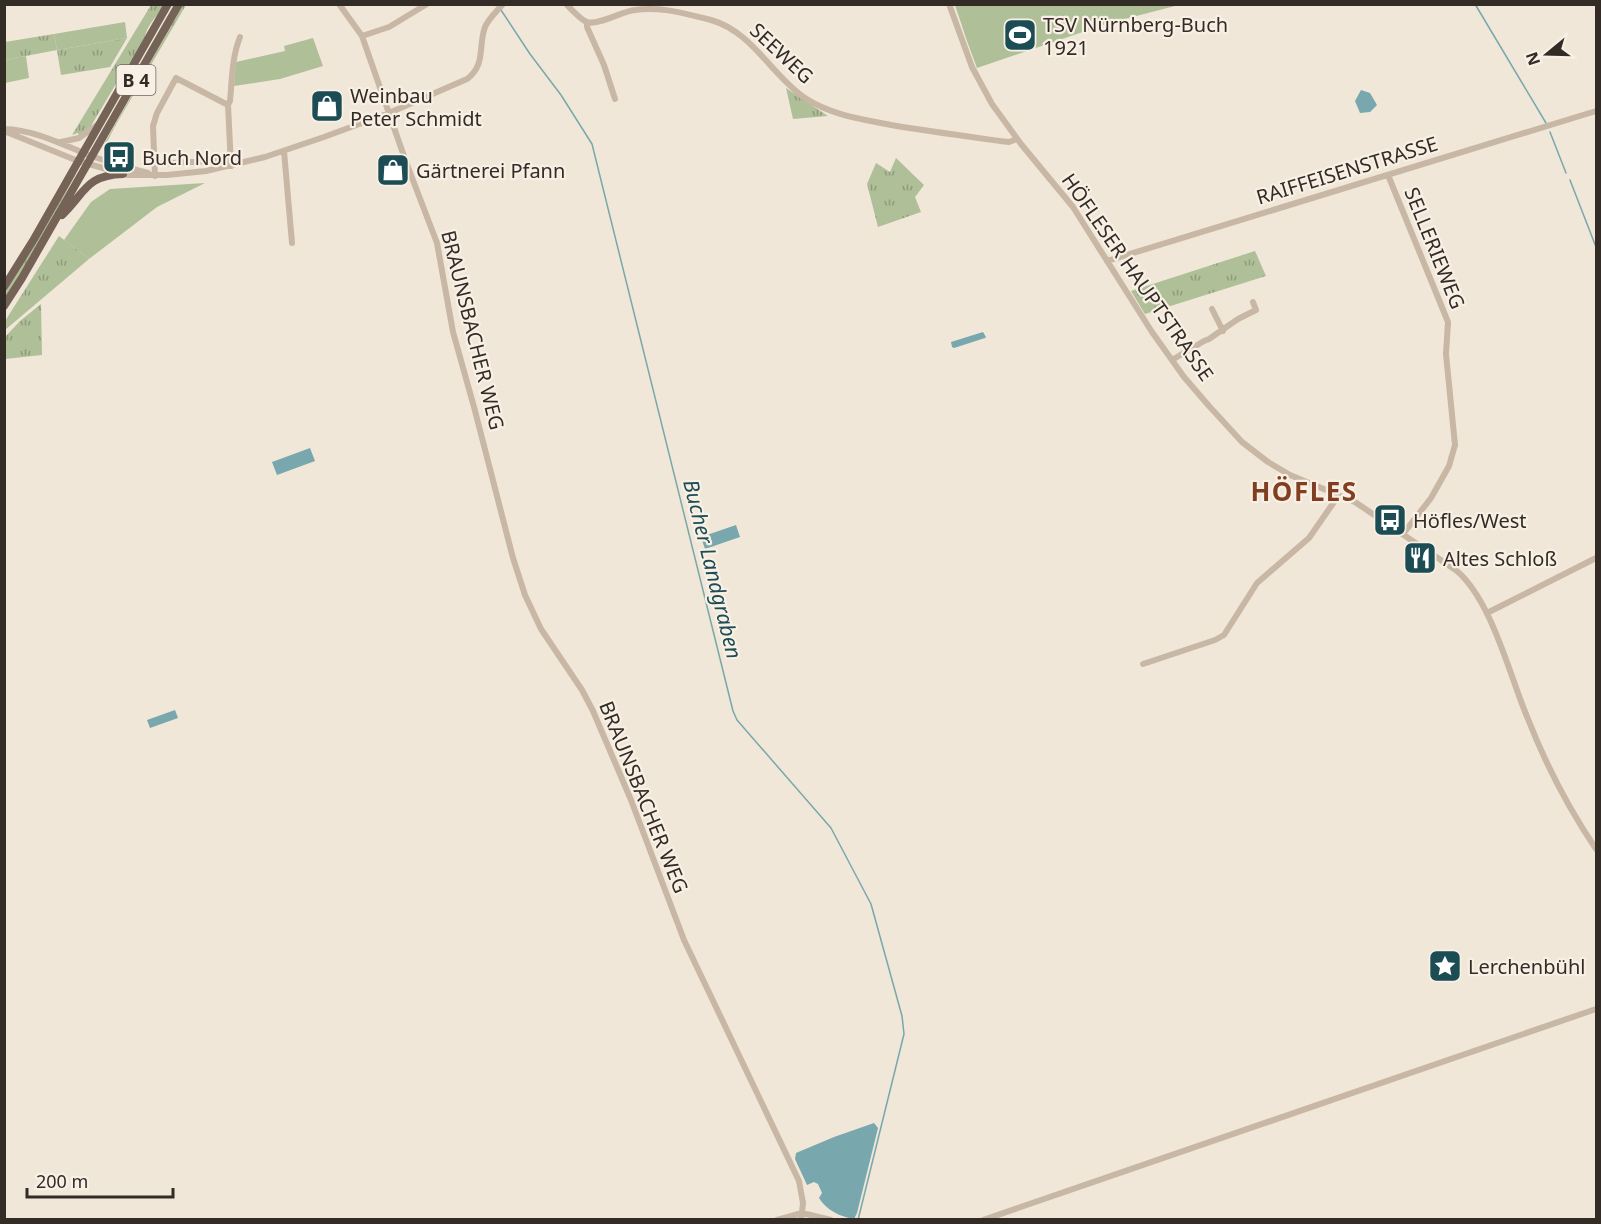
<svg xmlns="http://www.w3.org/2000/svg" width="1601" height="1224" viewBox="0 0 1601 1224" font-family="'Noto Sans',sans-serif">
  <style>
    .grass { fill: url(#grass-tufts) }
    .green { fill: #afbf98 }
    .water { fill: #78a7ad }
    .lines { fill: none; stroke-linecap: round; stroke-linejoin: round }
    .stream { stroke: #78a7ad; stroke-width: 1.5 }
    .minor { stroke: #c8b7a4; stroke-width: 6 }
    .major { stroke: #756357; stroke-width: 8 }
    .labels { text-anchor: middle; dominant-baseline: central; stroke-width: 4.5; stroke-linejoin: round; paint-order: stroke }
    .shield { fill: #f8f0e4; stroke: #6e665f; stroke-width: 1.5 }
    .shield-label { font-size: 18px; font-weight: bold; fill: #332b26 }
    .poi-label { font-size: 20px; fill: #332b26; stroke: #f8f0e4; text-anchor: start }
    .street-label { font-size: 20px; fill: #332b26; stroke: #f8f0e4 }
    .water-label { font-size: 21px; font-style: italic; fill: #1c4c54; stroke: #f8f0e4 }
    .district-label { font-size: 26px; font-weight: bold; letter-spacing: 1.5px; fill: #813e20; stroke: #f8f0e4 }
  </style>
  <defs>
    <pattern id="grass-tufts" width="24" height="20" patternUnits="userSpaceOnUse" patternTransform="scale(1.5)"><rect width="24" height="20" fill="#afbf98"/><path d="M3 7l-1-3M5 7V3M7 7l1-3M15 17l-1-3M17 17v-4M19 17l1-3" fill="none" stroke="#8f9b7c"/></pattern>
  </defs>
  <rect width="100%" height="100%" fill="#f0e7d8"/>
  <path class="grass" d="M 151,5 L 165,5 C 158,15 145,26 145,40 L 120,77 L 91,126 L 79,135 L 78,133 L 72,135 Z
    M 183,5 L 186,5 L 114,128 L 105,146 L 103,146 Z
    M 54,34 L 57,50 L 127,38 L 110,67 L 61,75 L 57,50 L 5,60 L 5,42 Z
    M 786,88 L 828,116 L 793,119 Z
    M 896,158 L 924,185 L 915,197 L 921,212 L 878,227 L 867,184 L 876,163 L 890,172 Z
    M 74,174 L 76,174 L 24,270 L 5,301 L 5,293 Z
    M 59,236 L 89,259 L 5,330 L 5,321 Z
    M 1255,251 L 1266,276 L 1145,314 L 1131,291 Z
    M 41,304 L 42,355 L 5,359 L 5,337 L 20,321 Z"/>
  <path class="green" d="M 955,5 L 955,4 L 1179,5 L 1109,23 L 977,68 L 967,41 Z
    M 125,22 L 127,38 L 57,50 L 54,34 Z
    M 313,38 L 323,66 L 280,79 L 234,86 L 236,62 L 285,51 L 284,46 Z
    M 26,56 L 29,78 L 5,83 L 5,60 Z
    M 205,183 L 157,207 L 89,259 L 64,240 L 91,202 L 110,189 Z"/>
  <path class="water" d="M 1361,90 L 1370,93 L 1377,105 L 1370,112 L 1360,113 L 1355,101 Z
    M 983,332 L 986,337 L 985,338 L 954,348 L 952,347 L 951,342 Z
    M 310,448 L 315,461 L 277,475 L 272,462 Z
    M 736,525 L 740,537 L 705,549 L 701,537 Z
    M 175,710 L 178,718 L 150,728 L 147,720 Z
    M 874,1123 L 878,1128 L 857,1213 L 854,1219 C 841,1217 826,1210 819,1198 L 822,1193 L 818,1184 L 814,1182 L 807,1185 L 795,1159 L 796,1153 L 834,1137 Z"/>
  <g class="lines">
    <path class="stream" d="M 1475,4 L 1546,123
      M 501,10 L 530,54 L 561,95 L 592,144 L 733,711 L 737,720 L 831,828 L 871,904 L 902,1016 L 904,1034 L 858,1220
      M 1550,132 L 1566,173
      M 1570,180 L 1596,247"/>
    <path class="minor" d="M 339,4 L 362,36 L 406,162 L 437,243 L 453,332 L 474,407 L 513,558 L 525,595 L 541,629 L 582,690 L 593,711 L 631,800 L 684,940 L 799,1181 L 803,1203 L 801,1220
      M 566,4 C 571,9 581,20 587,22 C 597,26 623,11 635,10 C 661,6 686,14 711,20 C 753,32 771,75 805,98 C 831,115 861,119 891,125 C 927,131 964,136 1000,141 L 1009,142 L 1017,139
      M 949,4 L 972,67 L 992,104 L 1021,144 L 1073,207 L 1152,332 L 1184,377 L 1209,406 L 1242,442 L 1268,462 L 1290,475 L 1355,502 L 1457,571 C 1492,601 1510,677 1528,719 C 1546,765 1569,809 1596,849
      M 587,22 L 587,27 L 604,65 L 615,99
      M 362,36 L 389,27 L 427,4
      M 4,129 C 37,130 65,146 94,157 C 112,163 130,168 148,173
      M 4,131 L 78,161 L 128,175 L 167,175 L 206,171 L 265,157 L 324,137 L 389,113 L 467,79 C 486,65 478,46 485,27 C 489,18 497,11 503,4
      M 61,142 L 79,138 L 100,123
      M 284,151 L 292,243
      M 154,164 L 231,160
      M 231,166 L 228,105 L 230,101 C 232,79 232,57 240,37
      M 1388,175 L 1448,322 L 1446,354 L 1455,445 L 1449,466 L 1431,498 L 1403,534
      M 155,176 L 153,126 L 157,113 L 176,78 L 228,105
      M 1107,261 L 1596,111
      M 1212,309 L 1223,331
      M 1172,360 L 1204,341 L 1209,339 L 1238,319 L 1256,310 L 1253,302
      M 1487,613 L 1596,558
      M 1143,664 L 1215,640 L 1224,635 L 1257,583 L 1309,538 L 1334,502 L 1337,493
      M 777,1220 L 802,1213 L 831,1220
      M 983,1220 L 1596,1009"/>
    <path class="major" d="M 62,215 C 85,193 86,175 123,174
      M 4,287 L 34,239 L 168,4
      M 4,306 L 22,278 L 179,4"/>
  </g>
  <defs>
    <symbol id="stadium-square" viewBox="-11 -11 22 22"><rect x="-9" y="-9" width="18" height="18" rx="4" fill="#1c4c54" stroke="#f8f0e4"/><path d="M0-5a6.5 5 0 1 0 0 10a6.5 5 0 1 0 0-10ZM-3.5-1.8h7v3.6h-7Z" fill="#fff"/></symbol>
    <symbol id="shop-square" viewBox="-11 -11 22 22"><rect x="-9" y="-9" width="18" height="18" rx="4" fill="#1c4c54" stroke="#f8f0e4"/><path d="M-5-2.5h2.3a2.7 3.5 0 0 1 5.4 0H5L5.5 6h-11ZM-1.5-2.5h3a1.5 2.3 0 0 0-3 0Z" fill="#fff"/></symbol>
    <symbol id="bus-square" viewBox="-11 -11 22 22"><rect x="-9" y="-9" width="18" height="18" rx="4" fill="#1c4c54" stroke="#f8f0e4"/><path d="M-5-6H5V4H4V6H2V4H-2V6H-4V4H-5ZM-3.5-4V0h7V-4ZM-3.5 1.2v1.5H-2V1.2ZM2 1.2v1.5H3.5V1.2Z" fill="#fff"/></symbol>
    <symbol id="restaurant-square" viewBox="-11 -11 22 22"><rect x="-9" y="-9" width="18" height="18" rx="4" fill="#1c4c54" stroke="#f8f0e4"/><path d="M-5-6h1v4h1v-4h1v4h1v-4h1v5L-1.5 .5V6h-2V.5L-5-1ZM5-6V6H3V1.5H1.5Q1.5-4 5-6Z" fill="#fff"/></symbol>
    <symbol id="sight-square" viewBox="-11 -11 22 22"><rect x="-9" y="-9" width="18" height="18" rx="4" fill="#1c4c54" stroke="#f8f0e4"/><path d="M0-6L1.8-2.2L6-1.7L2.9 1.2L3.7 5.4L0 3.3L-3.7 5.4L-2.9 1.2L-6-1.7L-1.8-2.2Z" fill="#fff"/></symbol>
  </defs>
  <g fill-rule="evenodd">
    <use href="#stadium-square" x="1001" y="16" width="38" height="38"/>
    <use href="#shop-square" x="308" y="87" width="38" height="38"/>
    <use href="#bus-square" x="100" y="138" width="38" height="38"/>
    <use href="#shop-square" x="374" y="151" width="38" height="38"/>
    <use href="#bus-square" x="1371" y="501" width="38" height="38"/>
    <use href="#restaurant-square" x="1401" y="539" width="38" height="38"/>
    <use href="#sight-square" x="1426" y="947" width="38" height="38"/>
  </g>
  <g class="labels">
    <rect class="shield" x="116.5" y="65" width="39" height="30" rx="4.5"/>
    <g class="shield-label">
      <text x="136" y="80">B 4</text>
    </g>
    <g class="poi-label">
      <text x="1043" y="24">TSV Nürnberg-Buch<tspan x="1043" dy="23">1921</tspan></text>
      <text x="350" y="95">Weinbau<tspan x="350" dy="23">Peter Schmidt</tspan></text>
      <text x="142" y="157">Buch Nord</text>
      <text x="416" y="170">Gärtnerei Pfann</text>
      <text x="1413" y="520">Höfles/West</text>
      <text x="1443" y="558">Altes Schloß</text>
      <text x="1468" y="966">Lerchenbühl</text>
    </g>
    <g class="street-label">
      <text transform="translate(782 53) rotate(43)">SEEWEG</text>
      <text transform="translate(1347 170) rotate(-17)">RAIFFEISENSTRASSE</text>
      <text transform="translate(1435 248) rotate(68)">SELLERIEWEG</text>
      <text transform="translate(1138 277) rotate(55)">HÖFLESER HAUPTSTRASSE</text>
      <text transform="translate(473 330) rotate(76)">BRAUNSBACHER WEG</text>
      <text transform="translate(644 797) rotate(68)">BRAUNSBACHER WEG</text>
    </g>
    <g class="water-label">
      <text transform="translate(713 569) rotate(76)">Bucher Landgraben</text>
    </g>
    <g class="district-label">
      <text x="1304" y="491">HÖFLES</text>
    </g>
  </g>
  <rect width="1601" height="1224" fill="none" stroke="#332b26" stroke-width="12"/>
  <g transform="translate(1547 54) rotate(251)" stroke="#f8f0e4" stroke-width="4.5" paint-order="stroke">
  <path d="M0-4.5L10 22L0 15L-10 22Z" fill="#332b26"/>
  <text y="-9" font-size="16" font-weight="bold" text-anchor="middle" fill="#332b26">N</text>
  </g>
  <path d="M27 1188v9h146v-9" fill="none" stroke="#332b26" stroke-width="3"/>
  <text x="36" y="1188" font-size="18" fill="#332b26" stroke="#f8f0e4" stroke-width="4.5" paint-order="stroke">200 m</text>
</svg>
